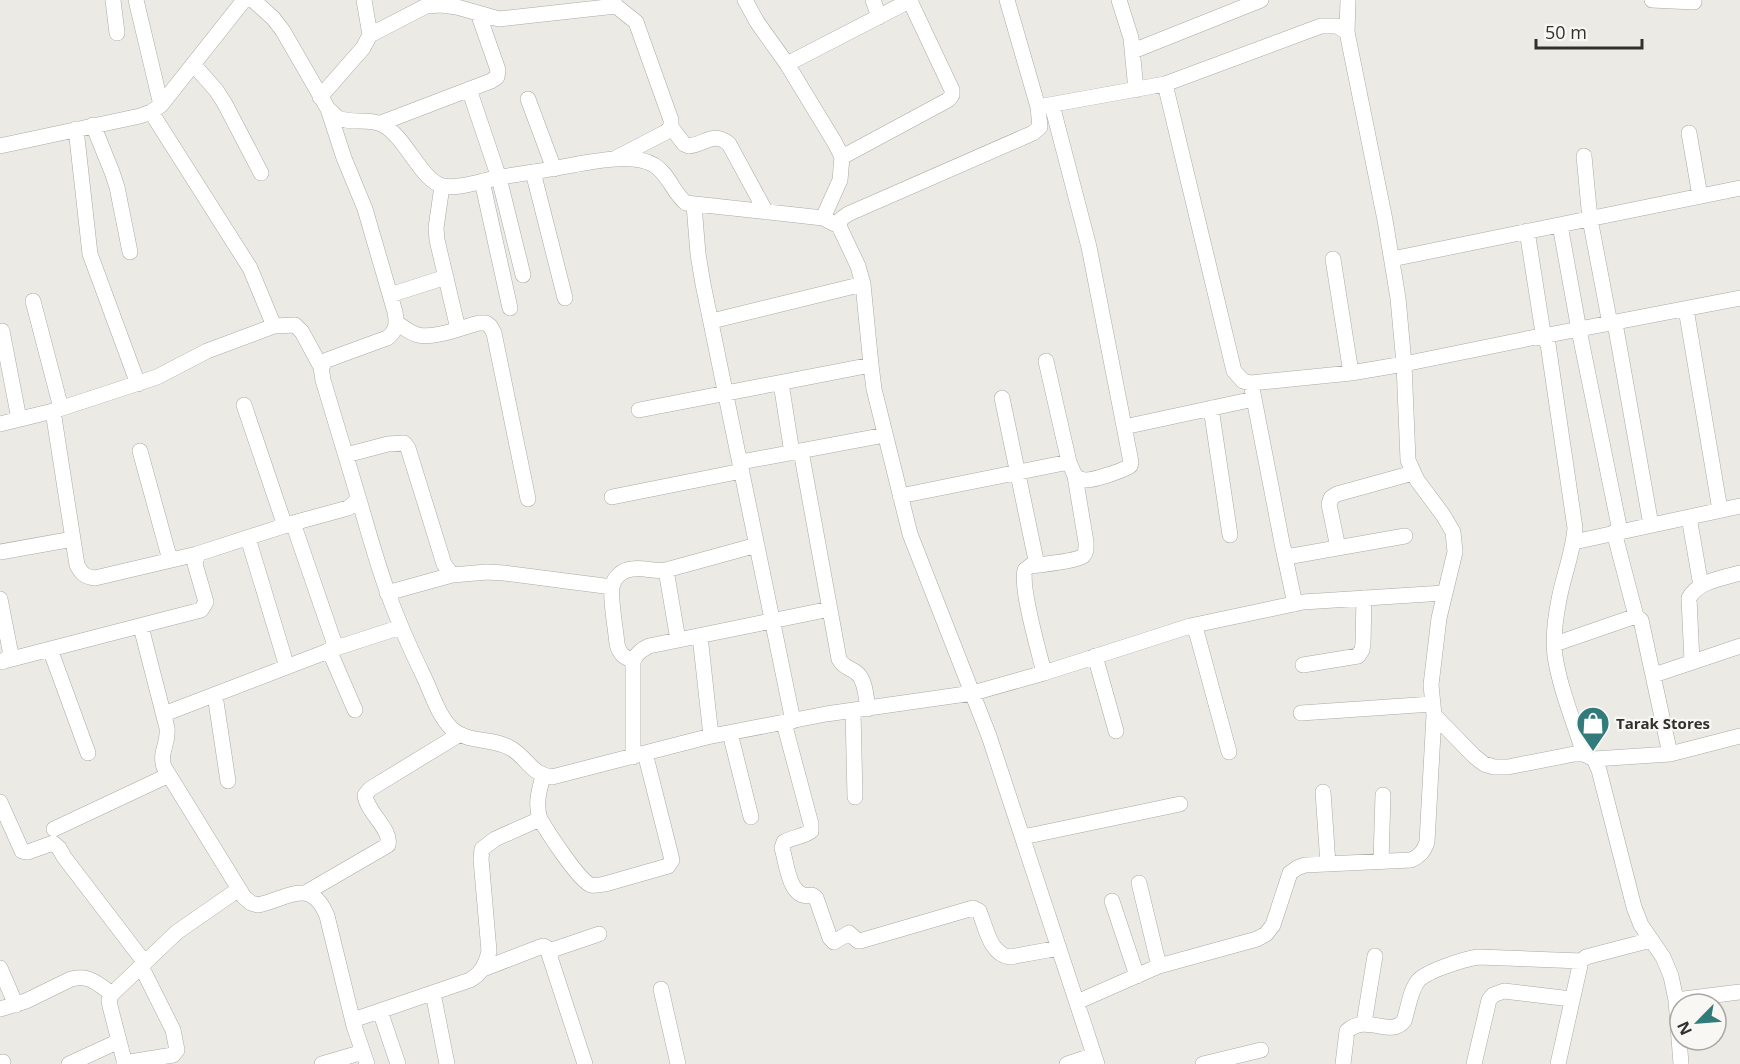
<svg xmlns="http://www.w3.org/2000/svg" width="1740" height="1064" viewBox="0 0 1740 1064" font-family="'Open Sans',sans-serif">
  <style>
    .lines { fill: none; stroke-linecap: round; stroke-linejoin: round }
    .minor-casing { stroke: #aaaaa5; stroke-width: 16 }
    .minor { stroke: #fff; stroke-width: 15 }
    .labels { text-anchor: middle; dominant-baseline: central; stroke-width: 4.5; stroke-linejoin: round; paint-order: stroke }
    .poi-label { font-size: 15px; font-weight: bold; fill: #31302e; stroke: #f8f7f3; text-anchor: start }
  </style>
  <rect width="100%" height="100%" fill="#ebeae5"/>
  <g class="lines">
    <defs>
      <path id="minor" d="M 113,0 L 117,33
        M 136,0 L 161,105
        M 253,0 L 273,18 L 283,31 L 328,109 C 331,111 335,116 338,118 C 352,124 370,118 383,125 C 406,137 421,181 443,186 C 460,189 480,181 497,178 C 516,174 536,172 556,168 C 581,164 632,151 654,165 C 669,174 673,193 686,203 L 823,218 L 839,226
        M 613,0 L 616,6 L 636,22 L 671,120 L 671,127 L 666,132 L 616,158
        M 745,0 L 757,22 L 787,64 L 835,143 L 842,157 L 840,180 L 823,218
        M 873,0 L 879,17
        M 1007,0 L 1038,107 L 1040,127 L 1033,133 L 848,214 L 841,219 L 839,226 L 858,266 L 863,284 L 871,365 L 874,389 L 910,534 L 989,736 L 1097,1064
        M 1119,0 L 1131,38 L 1136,90
        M 1652,0 L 1694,2
        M 1347,32 L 1348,0
        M 370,35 L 426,6 L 441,5 L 457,7 L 499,19 L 616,6
        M 1133,51 L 1261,0
        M 193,64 L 216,90 L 225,104 L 261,173
        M 787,64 L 911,0
        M 1165,84 L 1234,371 L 1243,381 L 1251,383 L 1351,373 L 1404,364 L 1536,337 L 1544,339 L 1548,344 L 1575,528 C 1573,554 1562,579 1558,605 C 1555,621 1553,639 1555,656 C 1560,689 1574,722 1584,754
        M 469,89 L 499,178 L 523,275
        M 320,97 L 363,48 L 370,35 L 364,0
        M 528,99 L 554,169
        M 1038,107 L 1165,84 L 1321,26 L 1337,26 L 1347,32 L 1385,220 L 1398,298 L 1404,364 L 1408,460 L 1417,480 L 1443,515 L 1453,532 L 1455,552 L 1439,618 L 1431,685 L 1434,715 L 1474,756 L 1484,764 L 1494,767 L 1508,767 L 1574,754 L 1584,754 L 1594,759 L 1599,770 L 1634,907 L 1641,925 L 1663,957 L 1671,976 L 1676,1000 L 1681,1064
        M 151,112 L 250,268 L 274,326
        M 381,123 L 491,81 L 497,77 L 498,70 L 478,13
        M 93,125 L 112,172 L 117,187 L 130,252
        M 671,127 L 684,144 L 689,146 C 705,144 714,131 729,144 L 766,212
        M 76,129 L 90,254 L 138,384
        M 1689,133 L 1700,196
        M 0,146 L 140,116 L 151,112 L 161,105 L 244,0
        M 1584,156 L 1590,219 L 1610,324
        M 842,157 L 948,100 L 952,95 L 952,90 L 910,1
        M 533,172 L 565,298
        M 482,181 L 510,308
        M 442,186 L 436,228 L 437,240 L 458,329
        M 694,205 L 698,254 L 703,284 L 793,721
        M 1560,225 L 1579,330 L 1620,531
        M 1527,231 L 1544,339
        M 1333,259 L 1351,373
        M 1392,259 L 1740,188
        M 390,295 L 446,277
        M 33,301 L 61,408
        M 1686,309 L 1720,510
        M 712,321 L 863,284
        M 397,323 C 403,327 410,333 418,335 C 434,339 463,327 479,323 L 486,323 L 490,326 L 494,333 L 528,499
        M 1615,323 L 1651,525
        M 2,331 L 19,419
        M 1543,336 L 1740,298
        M 1046,361 L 1069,462 L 1075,476 C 1077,478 1081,479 1084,480 C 1092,481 1122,471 1130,466 L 1131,462 L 1089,247 L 1052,105
        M 781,383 L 792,453
        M 1251,383 L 1283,548 L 1286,554 L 1292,556 L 1405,536
        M 1002,398 L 1037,565
        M 244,405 L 285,526
        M 1211,408 L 1230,535
        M 639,410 L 871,365
        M 53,411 L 77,565 C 82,574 85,577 95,578 L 197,554
        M 0,424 L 53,411 L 157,377 L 207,351 L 274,326 L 295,325 L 302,332 L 321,367
        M 1124,427 L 1254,399
        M 140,451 L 170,560
        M 801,451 L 839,659 C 844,669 851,667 858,674 C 866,682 866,699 868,709
        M 346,455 L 388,444 L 404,443 L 408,448 L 444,564 L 452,575 L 487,572 L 504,573 L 612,587
        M 741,462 L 885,435
        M 357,493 C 367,526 376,561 388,593 C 398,622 411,650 424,677 C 432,694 438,715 452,729 C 469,744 494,737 512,749 C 528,759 531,774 552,777 L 707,737 L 826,714 L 973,693 L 1044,673 L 1190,626 L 1194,628 L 1197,634 L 1229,752
        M 900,496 L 1069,462
        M 612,497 L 742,471
        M 1689,517 L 1701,586
        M 293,523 L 336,648
        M 1614,532 L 1636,616
        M 248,538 L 287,667
        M 1574,542 L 1740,506
        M 1283,548 L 1295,604
        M 1338,548 L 1329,504 L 1331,498 L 1337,494 L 1413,473
        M 0,552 L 73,539
        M 666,570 L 678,640
        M 387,593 L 452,575
        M 0,599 L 11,655 L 2,662
        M 1190,626 L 1303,602 L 1444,593
        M 141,627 L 167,728 C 169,744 159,751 164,767 L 244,897 L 251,903 L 258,905 C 287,899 311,876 327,916 L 354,1026 L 367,1064
        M 700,636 L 711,736
        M 1555,644 L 1636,616 L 1641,620 L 1670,754
        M 50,649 L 88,753
        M 329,650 L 355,710
        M 1095,656 L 1116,731
        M 4,661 L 201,610 L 206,602 L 195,564 L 197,554 L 293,523 L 348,508 L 357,501 L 357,493 L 323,380 L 321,367 L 327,360 L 387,338 C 397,331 397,323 395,312 L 365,209 L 344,158 L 328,109
        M 633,661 C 624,657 620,655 617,644 C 616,631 610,599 612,587 C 614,577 622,570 632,569 C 643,567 654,572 666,570 L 757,545
        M 1692,662 L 1689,598 C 1698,581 1723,578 1740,573
        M 1303,665 L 1358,656 L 1362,650 L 1363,644 L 1364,598
        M 1044,673 C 1039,651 1020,588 1025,570 L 1030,566 C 1040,565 1076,561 1083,556 C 1087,552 1086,547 1086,542 L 1075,476
        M 1654,675 L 1740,646
        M 215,695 L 228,781
        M 853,711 L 855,797
        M 1301,713 L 1432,704
        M 164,714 L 336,648 L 401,627
        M 784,723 L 811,824 L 811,831 C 803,837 793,837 784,842 L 782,848 C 787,864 789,901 812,895 L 816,898 L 830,938 L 834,942 L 849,933 L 858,941 L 860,941 L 973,908 L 979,911 C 986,927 990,955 1010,957 L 1059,948
        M 730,733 L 751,817
        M 633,757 L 633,661 C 637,653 641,650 649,646 L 830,609
        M 1594,759 L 1670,754 L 1740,736
        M 543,776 C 539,791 535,804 540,819 C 547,831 579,881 591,885 C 595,886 600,885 605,884 L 668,866 L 672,860 L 645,753
        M 1323,792 L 1328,864
        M 0,802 L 22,851 L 28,852 L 53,843 L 59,848 L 64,857 L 145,963
        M 54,829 L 169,775
        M 1023,837 L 1180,804
        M 1381,861 L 1383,795
        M 1139,883 L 1159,966
        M 307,892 L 388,845 C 392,829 367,813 365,795 L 370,789 L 460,734
        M 1112,901 L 1137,976
        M 549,951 L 599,934
        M 0,968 L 16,1005
        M 483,969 L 540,947 L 543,946 L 547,948 L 585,1064
        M 661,989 L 678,1064
        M 433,993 L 447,1064
        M 1676,1000 L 1740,992
        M 1077,1002 L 1159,966 L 1257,939 L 1266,934 L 1273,925 L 1290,873 L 1297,868 L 1305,865 L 1411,860 C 1420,856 1424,851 1427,842 L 1434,715
        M 0,1009 L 26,1001 L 71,979 C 89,974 98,984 112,994
        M 380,1011 L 398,1064
        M 353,1020 L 470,980 C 482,973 486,964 489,951 L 481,859 L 482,849 L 495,839 L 540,819
        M 1364,1023 L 1375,956
        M 0,1063 L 3,1062
        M 124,1063 L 173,1055 L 177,1050 L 173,1030 L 141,966
        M 69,1064 L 119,1041
        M 125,1064 L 110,1006 L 109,1000 L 112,994 L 177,932 L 239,889
        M 322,1064 L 363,1052
        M 1067,1064 L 1094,1055
        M 1203,1064 L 1261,1050
        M 1343,1064 L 1347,1031 C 1367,1013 1390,1038 1404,1021 C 1408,1009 1410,991 1418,981 C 1426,971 1465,959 1478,957 L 1581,961
        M 1474,1064 L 1489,1000 L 1493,995 L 1504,991 L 1571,999
        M 1558,1064 L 1581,961 L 1586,957 L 1651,940"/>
    </defs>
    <use href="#minor" class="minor-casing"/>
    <use href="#minor" class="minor"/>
  </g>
  <defs>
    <symbol id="shop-pin" viewBox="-11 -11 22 30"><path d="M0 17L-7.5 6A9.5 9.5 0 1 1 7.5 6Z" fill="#327b7b" stroke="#f8f7f3"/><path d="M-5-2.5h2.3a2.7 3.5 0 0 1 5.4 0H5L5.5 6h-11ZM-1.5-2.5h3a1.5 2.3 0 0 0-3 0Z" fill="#fff"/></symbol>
  </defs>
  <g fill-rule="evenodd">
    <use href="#shop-pin" x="1574" y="704" width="38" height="52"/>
  </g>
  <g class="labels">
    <g class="poi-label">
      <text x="1616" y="723">Tarak Stores</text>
    </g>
  </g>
  <g transform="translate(1698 1022) rotate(245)"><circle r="28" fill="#f8f7f3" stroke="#a8a7a4" stroke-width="1.5"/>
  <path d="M0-4.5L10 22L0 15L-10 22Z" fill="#327b7b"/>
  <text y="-9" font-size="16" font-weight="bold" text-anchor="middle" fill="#31302e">N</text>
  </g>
  <path d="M1536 39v9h106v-9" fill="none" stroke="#31302e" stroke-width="3"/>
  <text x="1545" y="39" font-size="18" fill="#31302e" stroke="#f8f7f3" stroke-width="4.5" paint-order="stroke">50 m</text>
</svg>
